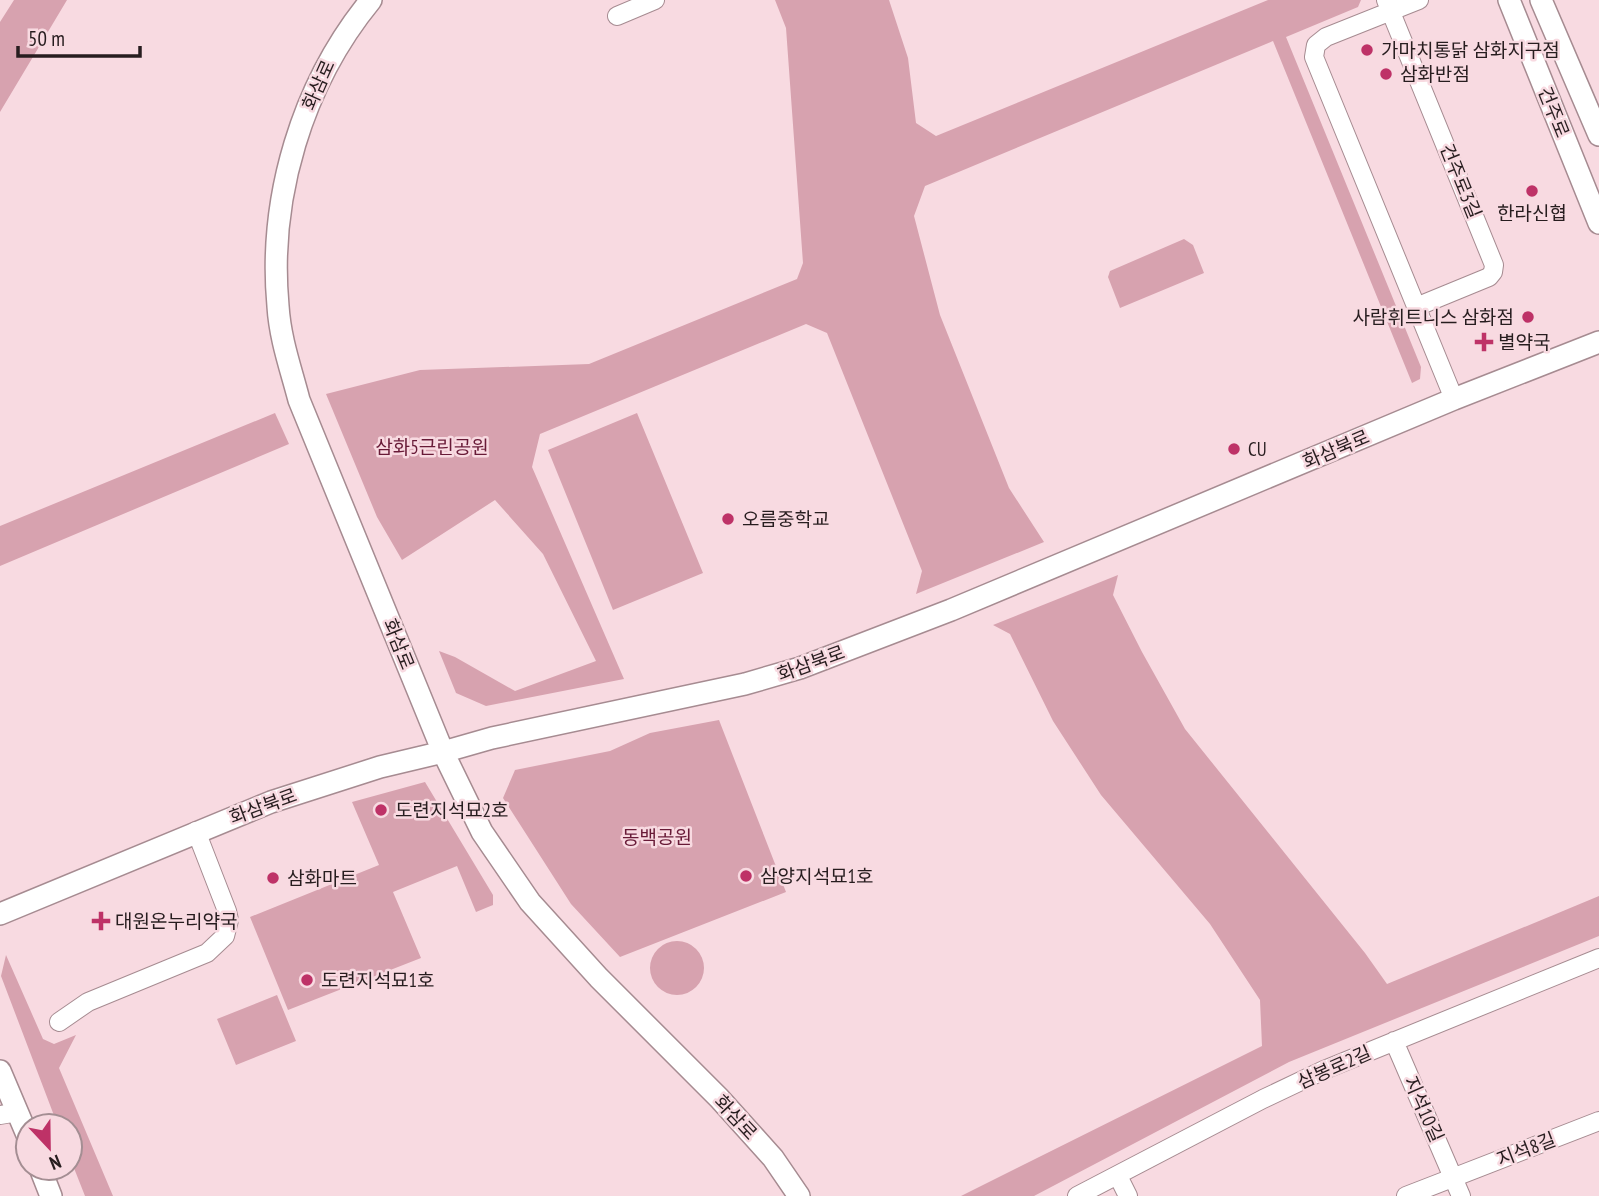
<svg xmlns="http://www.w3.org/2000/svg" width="1599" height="1196" viewBox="0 0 1599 1196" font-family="'PT Sans Narrow','Noto Sans KR',sans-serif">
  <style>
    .green { fill: #d7a2af }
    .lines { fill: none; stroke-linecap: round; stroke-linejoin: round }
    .minor-casing { stroke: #a68b91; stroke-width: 20 }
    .tertiary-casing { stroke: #a68b91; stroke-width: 24 }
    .minor { stroke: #fff; stroke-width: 18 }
    .tertiary { stroke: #fff; stroke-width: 21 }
    .poi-dot { fill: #be3267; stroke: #f8dae1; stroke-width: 2.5 }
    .labels { text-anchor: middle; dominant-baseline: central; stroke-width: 5; stroke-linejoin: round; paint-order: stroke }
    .poi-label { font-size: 19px; fill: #271d1f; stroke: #f8dae1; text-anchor: start }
    .street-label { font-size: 19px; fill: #271d1f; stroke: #f8dae1 }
    .park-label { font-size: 19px; fill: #681a37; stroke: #f8dae1 }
  </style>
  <rect width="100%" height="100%" fill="#f8dae1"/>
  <path class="green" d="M 14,0 L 67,0 L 0,112 L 0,22 Z
    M 775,0 L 889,0 L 908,58 L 916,123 L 936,136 L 1268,0 L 1361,0 L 1358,7 L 1286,37 L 1421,367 L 1420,379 L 1412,383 L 1273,41 L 925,186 L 914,216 L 940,315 L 1009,488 L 1044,542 L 916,594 L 922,571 L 827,333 L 806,324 L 540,434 L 532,467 L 624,679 L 486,706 L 456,693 L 439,651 L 455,657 L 515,691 L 596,661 L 543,554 L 495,500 L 402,560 L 377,517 L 326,394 L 420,370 L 589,364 L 797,279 L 803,263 L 786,28 Z
    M 1184,239 L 1193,245 L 1204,273 L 1120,308 L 1108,277 L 1110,271 Z
    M 275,413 L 289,444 L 0,566 L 0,526 Z
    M 637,413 L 703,573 L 613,610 L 548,450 Z
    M 1118,575 L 1113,595 L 1142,652 L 1185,729 L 1365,953 L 1387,984 L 1599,896 L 1599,936 L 1289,1062 L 1034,1196 L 961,1196 L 1262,1046 L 1260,1000 L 1210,924 L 1101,795 L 1053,721 L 1010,634 L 993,625 Z
    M 719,720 L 786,892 L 620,957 L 571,904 L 503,798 L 515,770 L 610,751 L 650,733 Z
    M 425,782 L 493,895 L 493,905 L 476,912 L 457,866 L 393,892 L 421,958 L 288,1010 L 250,917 L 379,865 L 352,802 Z
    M650 968a27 27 0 1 1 54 0a27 27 0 1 1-54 0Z
    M 6,955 L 43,1039 L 54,1044 L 76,1035 L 59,1068 L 113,1196 L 85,1196 L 70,1158 L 70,1126 L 58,1126 L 1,976 Z
    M 277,995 L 296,1041 L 236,1065 L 217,1019 Z"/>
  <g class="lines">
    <defs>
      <path id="minor" d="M 1386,0 L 1494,265 L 1493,272 L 1489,277 L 1416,307
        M 1419,0 L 1326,37 L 1316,45 L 1314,57 L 1454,399
        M 617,16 L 655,0
        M 59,1022 L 88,1002 L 207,953 L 225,936 L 229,920 L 227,911 L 196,831
        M 1394,1041 L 1461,1196
        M 0,1115 L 18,1112
        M 1118,1176 L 1128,1196
        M 1077,1196 L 1263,1099 L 1324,1070 L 1599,958
        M 1406,1196 L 1599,1121"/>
      <path id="tertiary" d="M 371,0 C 302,84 268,198 278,306 C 280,339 291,369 299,400 L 443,752 L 482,832 L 530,902 L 599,978 L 719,1098 L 773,1158 L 799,1196
        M 1509,0 L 1599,223
        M 1541,0 L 1599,135
        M 0,914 L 271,802 L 380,767 L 443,752 L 492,738 L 745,684 L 800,668 L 951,610 L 1454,399 L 1599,342
        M 0,1071 L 28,1137
        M 40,1168 L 51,1196"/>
    </defs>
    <use href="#minor" class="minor-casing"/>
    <use href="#tertiary" class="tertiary-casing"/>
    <use href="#minor" class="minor"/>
    <use href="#tertiary" class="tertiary"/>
  </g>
  <g class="poi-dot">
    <circle cx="1367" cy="50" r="7"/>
    <circle cx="1386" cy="74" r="7"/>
    <circle cx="1532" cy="191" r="7"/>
    <circle cx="1528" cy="317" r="7"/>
    <path d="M1480.5 331.5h7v7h7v7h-7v7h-7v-7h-7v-7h7z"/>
    <circle cx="1234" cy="449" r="7"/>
    <circle cx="728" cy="519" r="7"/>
    <circle cx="381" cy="810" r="7"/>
    <circle cx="746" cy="876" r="7"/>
    <circle cx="273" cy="878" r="7"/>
    <path d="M97.5 910.5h7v7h7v7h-7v7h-7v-7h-7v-7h7z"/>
    <circle cx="307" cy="980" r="7"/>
  </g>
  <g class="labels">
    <g class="poi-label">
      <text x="1381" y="50">가마치통닭 삼화지구점</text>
      <text x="1400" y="74">삼화반점</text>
      <text x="1532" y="213" text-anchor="middle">한라신협</text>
      <text x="1514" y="317" text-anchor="end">사람휘트니스 삼화점</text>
      <text x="1498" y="342">별약국</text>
      <text x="1248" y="449">CU</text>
      <text x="742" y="519">오름중학교</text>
      <text x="395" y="810">도련지석묘2호</text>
      <text x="760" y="876">삼양지석묘1호</text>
      <text x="287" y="878">삼화마트</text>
      <text x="115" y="921">대원온누리약국</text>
      <text x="321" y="980">도련지석묘1호</text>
    </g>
    <g class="street-label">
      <text transform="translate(318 85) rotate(-66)">화삼로</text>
      <text transform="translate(1554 112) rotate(68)">건주로</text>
      <text transform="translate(1461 181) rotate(68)">건주로3길</text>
      <text transform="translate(1336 449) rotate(-23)">화삼북로</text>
      <text transform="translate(399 644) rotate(68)">화삼로</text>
      <text transform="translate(811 663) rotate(-20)">화삼북로</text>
      <text transform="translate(263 806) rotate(-20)">화삼북로</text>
      <text transform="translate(1334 1067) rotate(-24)">삼봉로2길</text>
      <text transform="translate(1424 1109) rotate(66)">지석10길</text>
      <text transform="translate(736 1117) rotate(47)">화삼로</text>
      <text transform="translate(1526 1149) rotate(-21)">지석8길</text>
    </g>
    <g class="park-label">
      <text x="432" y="447">삼화5근린공원</text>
      <text x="657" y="837">동백공원</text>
    </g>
  </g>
  <g transform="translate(49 1147) rotate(158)"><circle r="33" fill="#f8dae1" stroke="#a48e93" stroke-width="2"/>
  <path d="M0-5L12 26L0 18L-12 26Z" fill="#be3267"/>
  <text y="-10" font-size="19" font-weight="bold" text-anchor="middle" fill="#271d1f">N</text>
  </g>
  <path d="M18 46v10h122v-10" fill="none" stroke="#271d1f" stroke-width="3.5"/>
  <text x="28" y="46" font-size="21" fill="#271d1f" stroke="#f8dae1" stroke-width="5" paint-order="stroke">50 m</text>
</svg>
